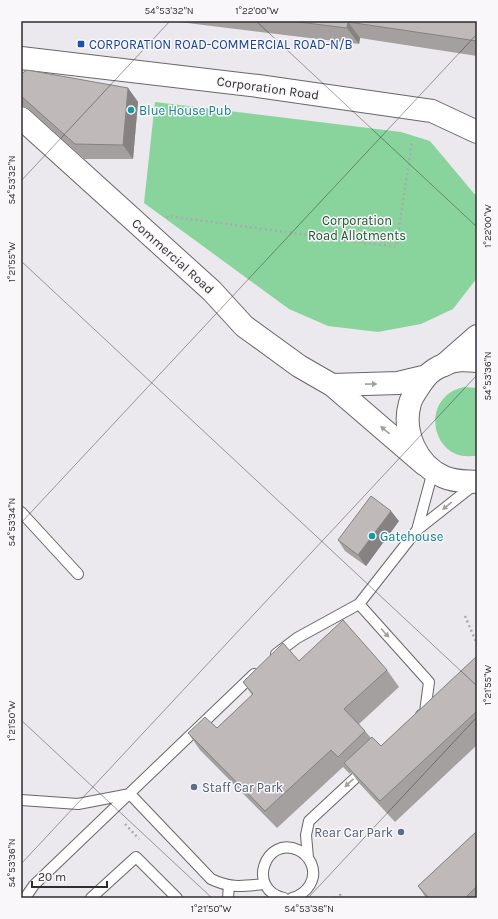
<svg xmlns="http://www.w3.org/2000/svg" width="498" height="919" viewBox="0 0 498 919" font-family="Karla,sans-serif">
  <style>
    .green { fill: #89d49d }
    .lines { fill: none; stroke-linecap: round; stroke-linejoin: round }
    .service-casing { stroke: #686669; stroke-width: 12 }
    .tertiary-casing { stroke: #686669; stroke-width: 24 }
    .trunk-casing { stroke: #686669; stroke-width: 24 }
    .path { stroke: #acaaad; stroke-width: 2.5; stroke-dasharray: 2 3; stroke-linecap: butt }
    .service { stroke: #fff; stroke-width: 10 }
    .tertiary { stroke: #fff; stroke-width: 22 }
    .trunk { stroke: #fff; stroke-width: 22 }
    .wall { fill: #a4a09f }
    .shaded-wall { fill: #868282 }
    .building { fill: #bfbab9; stroke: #868282 }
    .oneway { fill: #a1a0a1 }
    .ticks { fill: none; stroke: #2e2d2f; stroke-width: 1; stroke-opacity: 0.45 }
    .transit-dot { fill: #1a4fb4; stroke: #f9f7fa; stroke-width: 1.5 }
    .culture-dot { fill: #0f9aa8; stroke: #f9f7fa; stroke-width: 1.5 }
    .service-dot { fill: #5c6f8a; stroke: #f9f7fa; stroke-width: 1.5 }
    .labels { text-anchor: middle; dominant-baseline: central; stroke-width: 3; stroke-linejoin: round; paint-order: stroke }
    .transit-label { font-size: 13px; fill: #164399; stroke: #f9f7fa; text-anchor: start }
    .street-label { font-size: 13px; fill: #2e2d2f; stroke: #f9f7fa }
    .culture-label { font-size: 13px; fill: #0d838f; stroke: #f9f7fa; text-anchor: start }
    .park-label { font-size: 13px; fill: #1c5530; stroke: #f9f7fa }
    .service-label { font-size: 13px; fill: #4e5e75; stroke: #f9f7fa; text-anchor: start }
    .neatline { fill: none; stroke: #2e2d2f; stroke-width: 1.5 }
    .ticks-label { font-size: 10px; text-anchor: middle; fill: #2e2d2f }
  </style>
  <rect width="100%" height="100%" fill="#ebe9ed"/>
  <path class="green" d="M 155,102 L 401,132 L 430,141 L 477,197 L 477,278 L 453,309 L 421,324 L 378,332 L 328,326 L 289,309 L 144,203 Z
    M 464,387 L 477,388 L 477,456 C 470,456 462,457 456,454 C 434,445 428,413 445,397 C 450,391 457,389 464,387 Z"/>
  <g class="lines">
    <defs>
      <path id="service" d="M 21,512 L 78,574
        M 417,530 L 433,471
        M 359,604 L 429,682 L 425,712 L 421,715
        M 276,654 L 297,638 L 359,604 L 417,530 L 474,485
        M 21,800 L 78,804 L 130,794 L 211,879 C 232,889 243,886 265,884
        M 308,858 L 306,835 L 309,821 L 365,769
        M 25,898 L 34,885 L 254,674
        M 91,898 L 136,857 L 177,898
        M 228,898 L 229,885
        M 284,898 C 246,890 265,835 298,850 C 304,853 308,857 311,863 C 318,879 307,894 292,898"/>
      <path id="tertiary" d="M 21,58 L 258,86 L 432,111 L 477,132
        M 444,365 L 477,336"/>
      <path id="trunk" d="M 21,118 L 212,291 L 244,326 L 299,366 L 332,385 L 425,465
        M 477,361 C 466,360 454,359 444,365 C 438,367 430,372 426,377 C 422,382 412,396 410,403 C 402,431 416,465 444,477 C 455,482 466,481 477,482
        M 332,385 L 398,383 L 427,376"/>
    </defs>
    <use href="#service" class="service-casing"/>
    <use href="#tertiary" class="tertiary-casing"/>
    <use href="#trunk" class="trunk-casing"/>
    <path class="path" d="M 167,218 L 168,216 L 396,247 L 412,143
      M 465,616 L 477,644
      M 125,824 L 139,839
      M 335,898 L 340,895 L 343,898"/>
    <use href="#service" class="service"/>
    <use href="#tertiary" class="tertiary"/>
    <use href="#trunk" class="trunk"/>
  </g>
  <path class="wall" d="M 171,21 L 477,21 L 477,56 L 360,38 L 359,44 Z
    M 21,74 L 128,88 L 138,102 L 133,159 L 84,159 L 29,109 L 22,106 L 21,105 Z
    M 399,521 L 366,566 L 345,551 L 338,540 Z
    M 477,656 L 477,745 L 395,822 L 359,783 L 351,772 L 350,774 L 343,767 L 277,828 L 200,750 L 188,733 L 217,728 L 252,695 L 243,682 L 299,661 L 387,670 L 399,687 L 359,724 L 371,738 L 381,746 Z
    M 477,831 L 477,898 L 426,898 L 418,886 Z"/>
  <path class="shaded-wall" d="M 348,22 L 360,38 L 359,44 L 347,28 Z
    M 128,88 L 138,102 L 133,159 L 123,145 Z
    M 391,511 L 399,521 L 366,566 L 358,555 Z"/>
  <path class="building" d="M 291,21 L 477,21 L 477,41 L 348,22 L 347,28 Z
    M 27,70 L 128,88 L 123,145 L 75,144 L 21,96 L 21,74 Z
    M 371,496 L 391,511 L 358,555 L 338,540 Z
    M 343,620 L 387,670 L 344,709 L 365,731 L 338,757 L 331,750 L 265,811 L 188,733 L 205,717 L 217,728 L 253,694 L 243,682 L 283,643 L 299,661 Z
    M 477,656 L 477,711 L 380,801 L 344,763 L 372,737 L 381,746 Z
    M 477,831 L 477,886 L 465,898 L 429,898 L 418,886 Z"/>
  <defs><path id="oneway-solid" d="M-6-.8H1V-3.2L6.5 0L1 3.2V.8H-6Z"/></defs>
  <g class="oneway">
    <use href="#oneway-solid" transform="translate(371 384) rotate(-1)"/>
    <use href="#oneway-solid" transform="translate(385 430) rotate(-139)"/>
    <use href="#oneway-solid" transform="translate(447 506) rotate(141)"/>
    <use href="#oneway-solid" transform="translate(385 633) rotate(48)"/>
    <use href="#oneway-solid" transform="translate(349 783) rotate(137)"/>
  </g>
  <path class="ticks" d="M 256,21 L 477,227M 21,181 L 170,21M 21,261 L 477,686M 21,523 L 477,34M 21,720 L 212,898M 21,864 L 477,375M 308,898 L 477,717"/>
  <rect class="transit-dot" x="77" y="40" width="8" height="8" rx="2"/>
  <g class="culture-dot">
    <circle cx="131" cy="110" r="4"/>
    <circle cx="372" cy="536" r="4"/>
  </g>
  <g class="service-dot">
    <circle cx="194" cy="787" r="4"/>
    <circle cx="401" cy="832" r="4"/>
  </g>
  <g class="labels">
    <g class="transit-label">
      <text x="89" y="44">CORPORATION ROAD-COMMERCIAL ROAD-N/B</text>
    </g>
    <g class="street-label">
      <text transform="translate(268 88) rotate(8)">Corporation Road</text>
      <text transform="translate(173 256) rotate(42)">Commercial Road</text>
    </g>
    <g class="culture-label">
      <text x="139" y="110">Blue House Pub</text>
      <text x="380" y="536">Gatehouse</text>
    </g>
    <g class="park-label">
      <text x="357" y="220">Corporation<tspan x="357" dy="15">Road Allotments</tspan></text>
    </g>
    <g class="service-label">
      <text x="202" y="787">Staff Car Park</text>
      <text x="393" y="832" text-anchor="end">Rear Car Park</text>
    </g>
  </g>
  <rect width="498" height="919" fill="none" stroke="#f9f7fa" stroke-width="44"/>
  <path d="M32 881v6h75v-6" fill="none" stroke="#2e2d2f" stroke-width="2"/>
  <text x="38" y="881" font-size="12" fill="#2e2d2f" stroke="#f9f7fa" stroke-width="3" paint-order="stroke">20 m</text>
  <rect x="22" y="22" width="454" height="875" class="neatline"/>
  <g class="ticks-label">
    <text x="169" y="14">54°53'32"N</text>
    <text x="257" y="14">1°22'00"W</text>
    <text transform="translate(11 180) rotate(-90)" y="4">54°53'32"N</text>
    <text transform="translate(487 226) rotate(-90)" y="4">1°22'00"W</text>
    <text transform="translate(11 262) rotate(-90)" y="4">1°21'55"W</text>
    <text transform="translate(487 376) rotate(-90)" y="4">54°53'36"N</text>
    <text transform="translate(11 522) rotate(-90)" y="4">54°53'34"N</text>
    <text transform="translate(487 685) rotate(-90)" y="4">1°21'55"W</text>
    <text transform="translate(11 721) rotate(-90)" y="4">1°21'50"W</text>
    <text transform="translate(11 863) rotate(-90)" y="4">54°53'36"N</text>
    <text x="211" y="912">1°21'50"W</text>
    <text x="309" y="912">54°53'38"N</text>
  </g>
</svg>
